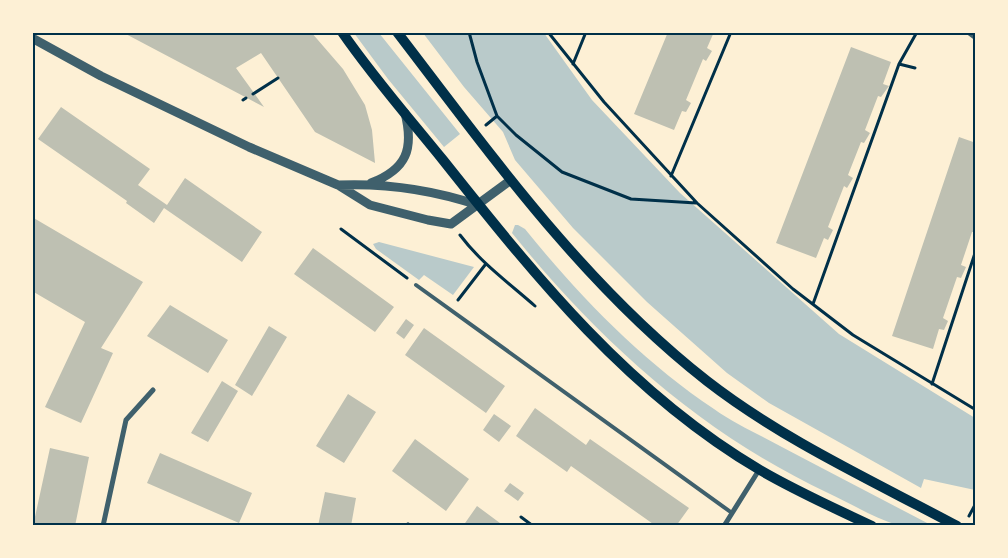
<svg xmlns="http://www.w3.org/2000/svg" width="1008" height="558" viewBox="0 0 1008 558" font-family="'Titillium Web',sans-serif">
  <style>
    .green { fill: #b9caca }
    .building { fill: #bec0b2 }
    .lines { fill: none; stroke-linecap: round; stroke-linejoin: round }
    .path { stroke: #003049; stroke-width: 3 }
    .service { stroke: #3f606c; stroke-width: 4 }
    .minor { stroke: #3f606c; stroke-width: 5 }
    .tertiary { stroke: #3f606c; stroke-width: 9 }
    .secondary { stroke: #003049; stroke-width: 10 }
    .neatline { fill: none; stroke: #003049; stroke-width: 2 }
  </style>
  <rect width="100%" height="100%" fill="#fdf0d5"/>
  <path class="green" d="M 354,33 L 379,33 L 460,134 L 444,147 L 388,79 Z
    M 423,33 L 544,33 L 592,100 L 680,193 L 839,334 L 975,418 L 975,490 L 924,479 L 921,488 L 769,403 L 727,373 L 647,302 L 573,228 L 515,160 L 503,132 L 464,87 Z
    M 515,225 L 518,225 L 525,229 C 579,296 642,361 714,409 C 735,424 758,434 780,446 C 830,472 881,499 931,525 C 921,526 907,528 897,525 C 874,518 850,503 828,493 C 702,434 599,341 512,233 Z
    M 379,242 L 474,267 L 453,295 L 424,275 L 419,280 L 376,249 L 373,244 Z"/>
  <path class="building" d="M 122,32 L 311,32 L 343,69 L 365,105 L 372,130 L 375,163 L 315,132 L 261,53 L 236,68 L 264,107 Z
    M 668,32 L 714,32 L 707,48 L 712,51 L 706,61 L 703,59 L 686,100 L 691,103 L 686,112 L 682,111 L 674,130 L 634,114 Z
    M 851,47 L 891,62 L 883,84 L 889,86 L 881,97 L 878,96 L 865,130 L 870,133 L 864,143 L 861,142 L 848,175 L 853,178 L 847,188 L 844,186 L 828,227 L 833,230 L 828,240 L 824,238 L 816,258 L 776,243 Z
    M 61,107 L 150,169 L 138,185 L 167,205 L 185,178 L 262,232 L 242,262 L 164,208 L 154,223 L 126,203 L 127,201 L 38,139 Z
    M 959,137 L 976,143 L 976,232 L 972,232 L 961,265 L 966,267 L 961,278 L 957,277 L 943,318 L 948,321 L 944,330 L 939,329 L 933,349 L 892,336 Z
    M 32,217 L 143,282 L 101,348 L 113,353 L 81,423 L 45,407 L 85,322 L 32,291 Z
    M 313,248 L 394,307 L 375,332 L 294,274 Z
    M 170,305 L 228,340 L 208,373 L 147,336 Z
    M 406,319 L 414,325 L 404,339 L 396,333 Z
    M 269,326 L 287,337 L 252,396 L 235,385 Z
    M 424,328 L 505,386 L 486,413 L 405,355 Z
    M 222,381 L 238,391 L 208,442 L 191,433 Z
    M 348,394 L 376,412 L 344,463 L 316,446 Z
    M 535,408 L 586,445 L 590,439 L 689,508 L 676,526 L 656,526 L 571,466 L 567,472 L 516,436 Z
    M 494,414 L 511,426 L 499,442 L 483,430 Z
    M 415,439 L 469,479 L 446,511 L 392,471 Z
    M 50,448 L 89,457 L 75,526 L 33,526 Z
    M 160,453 L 252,493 L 239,523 L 147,483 Z
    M 510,483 L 524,493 L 518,501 L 504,491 Z
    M 325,492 L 356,498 L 351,526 L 318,526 Z
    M 477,506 L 504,526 L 463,526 Z"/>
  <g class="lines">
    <path class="path" d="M 469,32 L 477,62 L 497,116 L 516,135 L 562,172 L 631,199 L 696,203
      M 548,32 L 604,102 L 697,203 L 793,289 L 853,335 L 976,410
      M 573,64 L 586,32
      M 899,64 L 915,68
      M 253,94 L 278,78
      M 243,100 L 246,98
      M 486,125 L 497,116
      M 671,176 L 731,32
      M 341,229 L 407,278
      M 460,235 C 481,263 509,283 535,306
      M 458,300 L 485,265
      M 813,304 L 899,64 L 917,32
      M 932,384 L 976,250
      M 969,516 L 976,503
      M 521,517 L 533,526"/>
    <path class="service" d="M 416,285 L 732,513"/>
    <path class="minor" d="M 968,32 L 976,38
      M 103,526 L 126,420 L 153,390
      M 407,526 L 408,525
      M 724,526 L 759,470"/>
    <path class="tertiary" d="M 32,38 L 101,76 L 249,147 L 338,185 L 370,205 L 428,220 L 451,224 L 511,180
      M 371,183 C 407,169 414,149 405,113
      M 338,185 C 385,183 433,190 478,205"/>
    <path class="secondary" d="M 342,32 C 373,77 409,118 443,160 C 536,277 629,393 760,470 C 796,491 834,508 872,526
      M 397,32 C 492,156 583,284 707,381 C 783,440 873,481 957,526"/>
  </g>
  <rect width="1008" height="558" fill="none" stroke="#fdf0d5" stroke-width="68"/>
  <rect x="34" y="34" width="940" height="490" class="neatline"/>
</svg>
